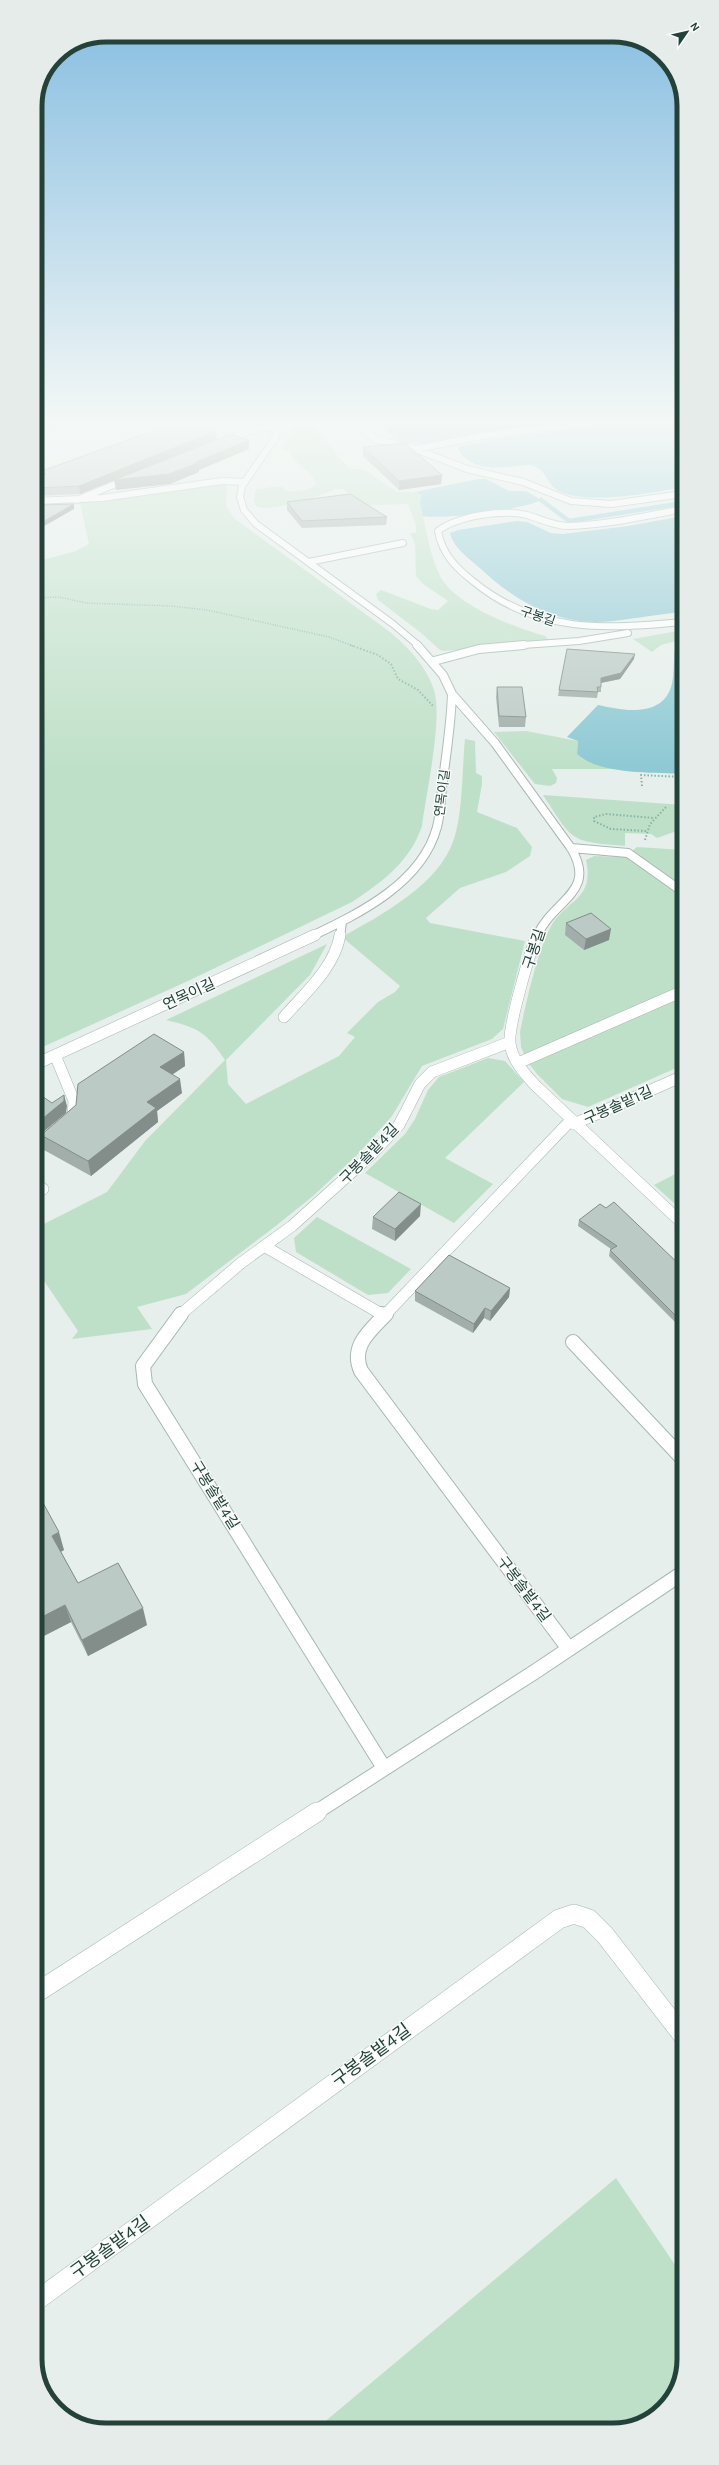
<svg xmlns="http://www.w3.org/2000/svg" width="719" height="2465" viewBox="0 0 719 2465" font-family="Karla,'Noto Sans KR',sans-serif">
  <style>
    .green { fill: #bfe0c8 }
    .water { fill: #8ec9d4 }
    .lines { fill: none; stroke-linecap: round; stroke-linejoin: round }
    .stream { stroke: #8ec9d4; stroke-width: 4.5 }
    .minor-far4-casing { stroke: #a8b8b2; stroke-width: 8 }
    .minor-far3-casing { stroke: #a8b8b2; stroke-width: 10 }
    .minor-far2-casing { stroke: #a8b8b2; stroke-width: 12 }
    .minor-far1-casing { stroke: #a8b8b2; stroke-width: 16 }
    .minor-casing { stroke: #a8b8b2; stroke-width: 20 }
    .path-far1 { stroke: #86b3a5; stroke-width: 1.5; stroke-dasharray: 1 1.5; stroke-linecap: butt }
    .path { stroke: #86b3a5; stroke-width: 2; stroke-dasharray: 1.5 2; stroke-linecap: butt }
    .minor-far4 { stroke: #fff; stroke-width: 6 }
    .minor-far3 { stroke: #fff; stroke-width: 8 }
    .minor-far2 { stroke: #fff; stroke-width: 11 }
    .minor-far1 { stroke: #fff; stroke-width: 14 }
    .minor { stroke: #fff; stroke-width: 19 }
    .wall { fill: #a1aea9 }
    .shaded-wall { fill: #838d89 }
    .building { fill: #bbcac4; stroke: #838d89 }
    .labels { text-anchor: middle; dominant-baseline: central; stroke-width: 3; stroke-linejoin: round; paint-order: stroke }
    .far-street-label { font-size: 13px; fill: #24423a; stroke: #f7fbf9 }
    .street-label { font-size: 15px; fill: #24423a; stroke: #f7fbf9 }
    .near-street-label { font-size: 18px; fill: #24423a; stroke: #f7fbf9 }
    .rim { fill: none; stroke: #24423a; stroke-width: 5 }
  </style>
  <rect width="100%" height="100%" fill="#e6efeb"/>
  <path class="green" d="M 35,424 L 69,424 L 35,436 Z
    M 293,424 L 312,424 L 348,468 L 365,470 L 397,492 L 415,492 L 422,495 L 420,503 C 426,526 429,554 440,576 C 456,606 514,627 545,636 L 550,641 L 444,651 L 440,650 L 420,632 L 378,600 L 376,594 L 381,590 L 431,609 L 438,610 L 448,601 L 423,584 L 416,576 L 415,544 L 410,533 L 416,533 L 416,525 L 408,504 L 366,505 L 342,489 L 336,489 C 322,495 268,514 256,506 L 254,500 L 256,489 L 282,486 L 286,491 C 295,491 310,491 316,484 C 313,470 293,465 289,450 L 282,450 L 291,432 Z
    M 227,483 L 226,506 L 235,519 L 390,632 C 409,648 426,666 434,690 C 443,719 426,793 422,826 C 410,862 382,882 352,902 L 188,981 L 36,1050 L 35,562 L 76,551 L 89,544 L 80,502 Z
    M 683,630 L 683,639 L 661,645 L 652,652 L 633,639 Z
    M 526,731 L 578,741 L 577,754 L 583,759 L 614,769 L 552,769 L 557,778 L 556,783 L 550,786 L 535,784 L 494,732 Z
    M 465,739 L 475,741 L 476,773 L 482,776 L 482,784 L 477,812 L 517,828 L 532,847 L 530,856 L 506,872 L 460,888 L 426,918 L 430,923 L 525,941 L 503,1029 L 492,1039 L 422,1066 L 392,1116 L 357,1155 L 313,1196 L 277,1225 L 186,1294 L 137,1307 L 152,1329 L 72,1339 L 78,1331 L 36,1269 L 36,1228 L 107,1192 L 145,1141 L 225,1060 C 206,1032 199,1028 166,1020 L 327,944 L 310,975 L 226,1060 L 228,1084 L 246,1104 L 339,1056 L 355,1037 L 347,1033 L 378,1002 L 395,992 L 400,986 L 342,937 C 381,915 439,885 454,839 C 463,812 462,769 465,739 Z
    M 543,795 L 683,805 L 683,832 L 674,832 L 657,838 L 651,834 L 625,833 L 625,846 C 568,841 574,842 543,795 Z
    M 637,847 L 683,850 L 683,1065 L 588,1107 L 562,1099 L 537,1074 L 527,1061 L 521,1047 L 520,1032 C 526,1003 537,953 550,928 C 565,899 595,901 586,860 L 594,856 L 625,857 Z
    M 488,1058 L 505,1061 L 524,1082 L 445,1158 L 493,1184 L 454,1223 L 365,1173 L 405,1134 L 415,1119 L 428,1090 L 439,1077 Z
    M 683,1170 L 683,1211 L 654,1185 Z
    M 317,1217 L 411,1269 L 388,1293 L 368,1295 L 296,1252 L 294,1238 Z
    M 616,2178 L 684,2278 L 684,2360 L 669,2403 L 627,2429 L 316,2429 Z"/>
  <path class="water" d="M 379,424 L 542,424 L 425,444 L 404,442 L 395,438 Z
    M 607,424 L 683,424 L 683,487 C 652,493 587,505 559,491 C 547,485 548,472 534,466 C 529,464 521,466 516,466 C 495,469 470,470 458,449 L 461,446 L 491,440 Z
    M 478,479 L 486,479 L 509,491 L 526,491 L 541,500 C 526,509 442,520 423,516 L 420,503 L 422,495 L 415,492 Z
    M 683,516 L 683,612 C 655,614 621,622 595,622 C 550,621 513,599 481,569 C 470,559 453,548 450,533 L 458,530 L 517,521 L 527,522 L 551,533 L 563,534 L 628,526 Z
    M 683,643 L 683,774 C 653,772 600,775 577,754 L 578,741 L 567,737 L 598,705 C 621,710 658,718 670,690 C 675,678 673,661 675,649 Z"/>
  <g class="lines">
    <path class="stream" d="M 541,500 L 569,521 L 683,503"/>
    <defs>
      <path id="minor-far4" d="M 279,424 L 275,438 L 242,486 L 240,497 L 244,510 L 256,524 L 393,624 L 419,646
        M 356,424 L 375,439 L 415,449 L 467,469 L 523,482 L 571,501 L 611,504 L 683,494
        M 221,442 L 257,429 L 279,425
        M 416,449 L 482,436 L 570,424
        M 77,500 L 130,478
        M 35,501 L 102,498 L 222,481 L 245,482
        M 683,509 C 645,516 607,525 568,526 C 553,526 541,519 527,515 C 503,509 457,516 438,531 C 442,554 456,568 474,582 C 538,634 605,629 683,622
        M 35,528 L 37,501
        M 309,562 L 403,543
        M 509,646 L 579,641 L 628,633"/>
      <path id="minor-far3" d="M 417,645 L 443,675 L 452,694 L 495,743 L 571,848 C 598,893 553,899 537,936
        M 434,661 L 479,649 L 524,645
        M 571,848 L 628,853 L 683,892
        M 312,936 C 360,913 422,883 437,827 C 441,812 441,794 443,779 C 447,750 451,723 452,694
        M 340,936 L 342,922"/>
      <path id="minor-far2" d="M 537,935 C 530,952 508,1026 510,1043 C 512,1060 524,1073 535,1085 L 683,1224
        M 284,1017 C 305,993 335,967 340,935
        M 518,1063 L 683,991
        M 36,1064 L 315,935
        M 574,1124 L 683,1076
        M 36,1147 L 73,1116 L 74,1101 L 55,1055
        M 36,1184 L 43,1189
        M 264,1246 L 383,1315
        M 180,1315 L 241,1263 L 292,1226 L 372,1154 L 399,1125 L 420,1084 L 432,1072 L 510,1042
        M 385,1315 L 571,1120"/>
      <path id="minor-far1" d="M 181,1314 L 143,1366 L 145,1384 L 384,1768
        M 381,1314 L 384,1316
        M 386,1314 C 370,1331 350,1346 361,1371 L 569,1649
        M 573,1342 L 683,1459
        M 315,1813 L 536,1671 L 684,1572"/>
      <path id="minor" d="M 36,1993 L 317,1812
        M 36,2301 L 559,1919 L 574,1914 L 589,1919 L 605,1935 L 684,2037"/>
    </defs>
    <use href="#minor-far4" class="minor-far4-casing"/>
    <use href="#minor-far3" class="minor-far3-casing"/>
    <use href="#minor-far2" class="minor-far2-casing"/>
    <use href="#minor-far1" class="minor-far1-casing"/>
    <use href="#minor" class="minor-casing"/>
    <path class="path-far1" d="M 35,598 L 59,597 L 86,603 L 171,606 L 207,610 L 329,637 L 353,646"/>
    <path class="path" d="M 350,645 L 378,655 L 391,664 L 398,679 L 418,690 L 433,706
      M 642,786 L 641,775 L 683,777
      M 646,831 L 611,829 L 594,821 L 594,817 L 606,814 L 654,818
      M 645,840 L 650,824 L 667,806"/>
    <use href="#minor-far4" class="minor-far4"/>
    <use href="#minor-far3" class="minor-far3"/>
    <use href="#minor-far2" class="minor-far2"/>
    <use href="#minor-far1" class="minor-far1"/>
    <use href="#minor" class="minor"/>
  </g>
  <path class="wall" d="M 217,439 L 80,494 L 35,496 L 35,478 L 40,476 L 39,472 Z
    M 363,447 L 442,475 L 441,484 L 399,490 L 363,456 Z
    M 287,502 L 387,517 L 386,525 L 302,528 L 287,510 Z
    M 634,659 L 620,679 L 601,683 L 601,692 L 598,692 L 597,698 L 558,696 L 559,690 Z
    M 497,687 L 526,717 L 525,727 L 499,727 L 496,697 Z
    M 566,923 L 609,940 L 584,950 L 565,935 Z
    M 184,1052 L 185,1066 L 172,1075 L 182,1093 L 157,1111 L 158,1122 L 91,1176 L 44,1150 L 41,1135 Z
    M 420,1216 L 395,1241 L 372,1229 L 373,1217 Z
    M 579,1220 L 683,1268 L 683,1330 L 609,1256 L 610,1250 L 611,1249 L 578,1226 Z
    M 510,1288 L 509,1297 L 490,1321 L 484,1318 L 473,1333 L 415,1301 L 415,1291 Z
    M 36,1490 L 64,1550 L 61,1552 L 78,1583 L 147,1625 L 88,1656 L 71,1622 L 36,1640 Z"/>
  <path class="shaded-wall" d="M 216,431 L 217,439 L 80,494 L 79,486 Z
    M 249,440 L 249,449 L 199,470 L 199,472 L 170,484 L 116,490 L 114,480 L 196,462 Z
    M 442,475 L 441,484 L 399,490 L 399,481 Z
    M 74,504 L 74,509 L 39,529 L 39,524 Z
    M 635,654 L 634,659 L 620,679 L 600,683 L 601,678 Z
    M 611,929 L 609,940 L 584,950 L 586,939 Z
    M 184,1052 L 185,1066 L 162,1081 L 160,1067 Z
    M 180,1079 L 182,1093 L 157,1111 L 158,1122 L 91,1176 L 88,1161 L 147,1102 Z
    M 64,1095 L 67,1106 L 66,1113 L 36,1138 L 36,1124 Z
    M 421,1204 L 420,1216 L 395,1241 L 395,1229 Z
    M 510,1288 L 509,1297 L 490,1321 L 491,1311 Z
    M 485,1308 L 484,1318 L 473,1333 L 474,1324 Z
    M 59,1532 L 64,1550 L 58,1553 L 52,1536 Z
    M 65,1605 L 71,1622 L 36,1640 L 36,1620 Z
    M 143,1608 L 147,1625 L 88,1656 L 82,1640 Z"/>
  <path class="building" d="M 172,424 L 192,424 L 216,431 L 79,486 L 35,488 L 35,478 L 46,474 L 39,472 Z
    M 231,434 L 249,440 L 196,462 L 198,463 L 169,474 L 114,480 Z
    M 405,443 L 442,475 L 399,481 L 363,447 Z
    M 350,494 L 387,517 L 302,521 L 287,502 Z
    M 74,504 L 39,524 L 40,505 Z
    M 567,649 L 635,654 L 621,673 L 601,678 L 601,687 L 597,687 L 598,692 L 559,690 Z
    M 497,687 L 522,687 L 526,717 L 499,716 Z
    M 591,913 L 611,929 L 586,939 L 566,923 Z
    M 154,1034 L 184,1052 L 160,1067 L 180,1079 L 147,1102 L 156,1108 L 88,1161 L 41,1135 L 76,1105 L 78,1084 Z
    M 36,1092 L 52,1103 L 64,1095 L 64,1101 L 36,1124 Z
    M 399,1192 L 421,1204 L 395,1229 L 373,1217 Z
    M 614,1202 L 683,1268 L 683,1323 L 610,1250 L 617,1246 L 579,1220 L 600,1204 L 606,1208 Z
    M 449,1255 L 510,1288 L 491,1311 L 485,1308 L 474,1324 L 415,1291 Z
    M 36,1490 L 59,1532 L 52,1536 L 78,1583 L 118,1563 L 143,1608 L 82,1640 L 65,1605 L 36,1620 Z"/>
  <linearGradient id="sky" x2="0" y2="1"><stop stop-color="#84bce0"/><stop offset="0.55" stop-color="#f4f8f6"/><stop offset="1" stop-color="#f4f8f6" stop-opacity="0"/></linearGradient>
  <rect width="719" height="769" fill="url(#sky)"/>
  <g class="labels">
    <g class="far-street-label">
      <text transform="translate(538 616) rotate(19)">구봉길</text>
      <text transform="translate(442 793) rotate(-83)">연목이길</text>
    </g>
    <g class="street-label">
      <text transform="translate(534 949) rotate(-72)">구봉길</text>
      <text transform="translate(189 994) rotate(-25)">연목이길</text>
      <text transform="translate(618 1105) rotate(-24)">구봉솔밭1길</text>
      <text transform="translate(369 1154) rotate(-46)">구봉솔밭4길</text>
      <text transform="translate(215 1495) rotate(58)">구봉솔밭4길</text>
      <text transform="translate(524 1589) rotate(53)">구봉솔밭4길</text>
    </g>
    <g class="near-street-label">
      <text transform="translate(371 2055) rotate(-36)">구봉솔밭4길</text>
      <text transform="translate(110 2247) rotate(-36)">구봉솔밭4길</text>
    </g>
  </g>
  <path d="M0 0H719V2465H0ZM106 42H613A64 64 0 0 1 677 106V2359A64 64 0 0 1 613 2423H106A64 64 0 0 1 42 2359V106A64 64 0 0 1 106 42Z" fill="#e6ecea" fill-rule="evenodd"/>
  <path class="rim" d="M106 42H613A64 64 0 0 1 677 106V2359A64 64 0 0 1 613 2423H106A64 64 0 0 1 42 2359V106A64 64 0 0 1 106 42Z"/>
  <g transform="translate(687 32) rotate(56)" stroke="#f7fbf9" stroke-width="3" paint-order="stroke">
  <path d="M0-3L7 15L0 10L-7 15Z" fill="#24423a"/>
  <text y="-6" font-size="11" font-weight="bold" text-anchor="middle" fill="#24423a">N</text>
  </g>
</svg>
